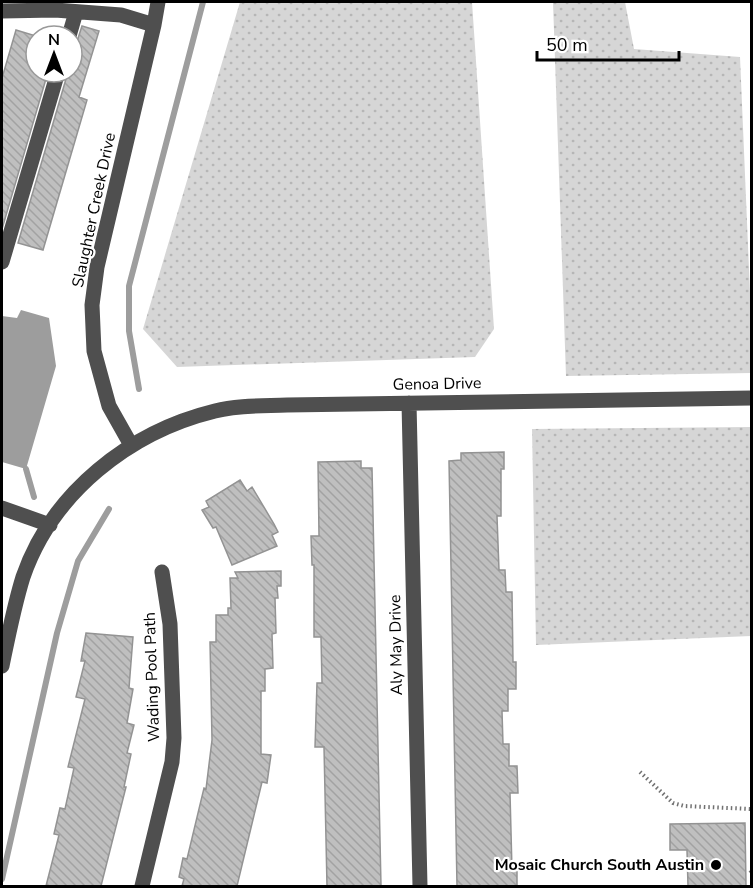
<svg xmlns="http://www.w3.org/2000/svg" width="753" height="888" viewBox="0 0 753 888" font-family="'Nunito Sans',sans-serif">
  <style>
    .grass { fill: url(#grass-dots) }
    .water { fill: #9d9d9d }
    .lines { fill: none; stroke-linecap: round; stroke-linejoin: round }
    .stream { stroke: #9d9d9d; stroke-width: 6 }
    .building { fill: url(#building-back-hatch); stroke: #939393; stroke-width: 1.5 }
    .path { stroke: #717171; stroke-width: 4; stroke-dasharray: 1.5 3; stroke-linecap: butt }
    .minor { stroke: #4f4f4f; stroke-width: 15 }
    .poi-dot { fill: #000; stroke: #fff; stroke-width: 2 }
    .labels { text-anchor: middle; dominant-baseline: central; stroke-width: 4.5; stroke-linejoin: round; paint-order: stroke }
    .street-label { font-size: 16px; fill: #000; stroke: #fff }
    .poi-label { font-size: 16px; font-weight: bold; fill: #000; stroke: #fff; text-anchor: end }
  </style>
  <defs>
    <pattern id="grass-dots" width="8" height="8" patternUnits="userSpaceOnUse" patternTransform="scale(1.5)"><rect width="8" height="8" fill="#d6d6d6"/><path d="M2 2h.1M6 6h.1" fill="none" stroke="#b6b6b6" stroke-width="1.8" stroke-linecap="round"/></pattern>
    <pattern id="building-back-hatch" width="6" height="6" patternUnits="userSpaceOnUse" patternTransform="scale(1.5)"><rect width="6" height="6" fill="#bfbfbf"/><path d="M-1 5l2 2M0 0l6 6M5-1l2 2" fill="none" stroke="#a2a2a2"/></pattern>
  </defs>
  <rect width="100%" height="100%" fill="#fff"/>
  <path class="grass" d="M 240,2 L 472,2 L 494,329 L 475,357 L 177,367 L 143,329 Z
    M 553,2 L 625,2 L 634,49 L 740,57 L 751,316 L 751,373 L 566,376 Z
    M 751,427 L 751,636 L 536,645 L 532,429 Z"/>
  <path class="water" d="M 21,310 L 49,318 L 56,366 L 26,469 L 2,462 L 2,316 L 17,318 Z"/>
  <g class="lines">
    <path class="stream" d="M 139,389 L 129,331 L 129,286 L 203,2
      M 26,469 L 34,497
      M 2,879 L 57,633 L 78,561 L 109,509"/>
  </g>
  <path class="building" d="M 82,26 L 99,31 L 79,97 L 87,100 L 43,250 L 18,243 L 68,72 L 72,72 L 72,57 Z
    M 16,30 L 36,36 L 36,72 L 48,72 L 2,229 L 2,78 Z
    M 504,452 L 504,469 L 501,469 L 501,516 L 497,516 L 499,570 L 505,570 L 506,592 L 512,592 L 513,662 L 516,662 L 516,689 L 508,689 L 508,711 L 502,711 L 503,744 L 509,744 L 509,766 L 517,766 L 518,793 L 510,793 L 512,870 L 517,870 L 517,886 L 457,886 L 449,461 L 461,460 L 461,453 Z
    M 361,461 L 361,468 L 372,468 L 381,886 L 327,886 L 324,747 L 315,747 L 317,683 L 322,683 L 321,637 L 314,637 L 314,565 L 312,565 L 311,536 L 319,536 L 318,462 Z
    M 240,480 L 247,491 L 252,487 L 274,524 L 278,532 L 272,535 L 277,546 L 232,565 L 216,527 L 213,528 L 202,510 L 209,507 L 206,501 Z
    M 281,571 L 281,586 L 277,586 L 278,598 L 275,598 L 276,633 L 272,634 L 273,668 L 265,669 L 265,691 L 261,691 L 261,754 L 271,755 L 267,783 L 262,782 L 237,886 L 182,886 L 184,879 L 179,877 L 183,858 L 187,859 L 204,788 L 206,789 L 212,740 L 210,642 L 216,642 L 216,615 L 228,615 L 228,608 L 231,608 L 230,578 L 238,578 L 235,572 Z
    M 86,633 L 133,637 L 129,688 L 133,689 L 127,723 L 134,725 L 127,753 L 131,754 L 124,787 L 126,787 L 101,886 L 46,886 L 59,835 L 54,834 L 60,808 L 65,809 L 74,768 L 68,767 L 85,699 L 76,697 L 85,661 L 81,661 Z
    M 745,823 L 746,886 L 688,886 L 687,850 L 670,850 L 670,824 Z"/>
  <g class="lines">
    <path class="path" d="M 640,772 L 673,803 L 684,806 L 751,809 L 752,811
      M 750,873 L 752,871"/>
    <path class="minor" d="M 2,11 L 55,10 L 121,15 L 154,25
      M 69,36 L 76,12
      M 2,262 L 58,72
      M 409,403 L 420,886
      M 131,445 L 109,406 L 94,351 L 92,305 L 97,267 L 154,25 L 158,2
      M 2,508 L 50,525
      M 2,666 C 8,637 14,606 23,577 C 52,493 129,432 215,411 C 238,405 263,406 287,405 L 752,398
      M 142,886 L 172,762 L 174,738 L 170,624 L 162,572"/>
  </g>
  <circle class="poi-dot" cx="716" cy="865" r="6"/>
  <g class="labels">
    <g class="street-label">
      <text transform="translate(94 210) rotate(-78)">Slaughter Creek Drive</text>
      <text transform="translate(437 384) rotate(-1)">Genoa Drive</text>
      <text transform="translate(396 645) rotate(-91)">Aly May Drive</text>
      <text transform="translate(152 677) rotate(-92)">Wading Pool Path</text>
    </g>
    <g class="poi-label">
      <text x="704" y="865">Mosaic Church South Austin</text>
    </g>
  </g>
  <rect width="753" height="888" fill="none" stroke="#000000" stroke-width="6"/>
  <g transform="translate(54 54)"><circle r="28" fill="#ffffff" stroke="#999999" stroke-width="1.5"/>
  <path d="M0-4.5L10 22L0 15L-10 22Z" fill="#000000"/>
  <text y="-9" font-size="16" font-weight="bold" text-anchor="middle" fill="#000000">N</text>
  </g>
  <path d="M537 51v9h142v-9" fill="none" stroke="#000000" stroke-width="3"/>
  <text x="546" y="51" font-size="18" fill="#000000" stroke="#ffffff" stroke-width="4.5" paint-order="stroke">50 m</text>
</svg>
